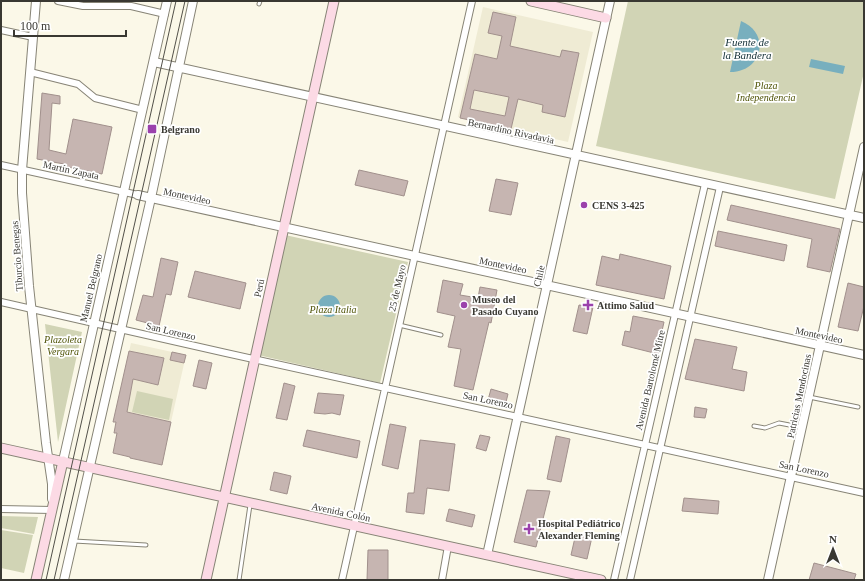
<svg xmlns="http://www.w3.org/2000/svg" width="865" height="581" viewBox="0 0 865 581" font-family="'Times New Roman',serif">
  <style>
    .built { fill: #efebd4 }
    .green { fill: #d1d4b5 }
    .water { fill: #78afbe }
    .building { fill: #c6b5b1; stroke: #a1908c; fill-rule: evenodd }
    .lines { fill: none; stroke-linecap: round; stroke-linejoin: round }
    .service-casing { stroke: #878476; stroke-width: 5 }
    .minor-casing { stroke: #878476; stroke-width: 8 }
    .tertiary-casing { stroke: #878476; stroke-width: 10 }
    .secondary-casing { stroke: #878476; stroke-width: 11 }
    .service { stroke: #fff; stroke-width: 3 }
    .minor { stroke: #fff; stroke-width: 6 }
    .tertiary { stroke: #fff; stroke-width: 8 }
    .secondary { stroke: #fcdae5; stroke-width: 9 }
    .tram { stroke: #525049; stroke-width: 1 }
    .poi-dot { fill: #9b41ac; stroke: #fff; stroke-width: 1.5 }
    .labels { text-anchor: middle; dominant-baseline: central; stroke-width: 3.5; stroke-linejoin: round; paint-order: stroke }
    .park-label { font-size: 10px; font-style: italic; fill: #4f5306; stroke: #fff }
    .poi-label { font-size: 10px; font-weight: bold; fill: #393832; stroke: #fff; text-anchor: start }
    .street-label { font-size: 10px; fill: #393832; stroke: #fff }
    .water-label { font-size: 11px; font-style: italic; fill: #143037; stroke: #fff }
  </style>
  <rect width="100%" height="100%" fill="#fbf8e8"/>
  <path class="built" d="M 483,7 L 593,32 L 568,142 L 458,117 Z
    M 131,343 L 186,355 L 171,422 L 116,409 Z"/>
  <path class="green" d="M 628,1 L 864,1 L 864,72 L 835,199 L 596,146 Z
    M 285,235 L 408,262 L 380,383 L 258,355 Z
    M 45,324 L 82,332 L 58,442 Z
    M 137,391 L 173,399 L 169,420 L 132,412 Z
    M 1,516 L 38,517 L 34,534 L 1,528 Z
    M 1,530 L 33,535 L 24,573 L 1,568 Z"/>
  <path class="water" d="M 741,21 C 771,33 763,72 730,72 Z
    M 811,59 L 845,66 L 843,74 L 809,67 Z
    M318 306a11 11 0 1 1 22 0a11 11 0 1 1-22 0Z"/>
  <path class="building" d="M 493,12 L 516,17 L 510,46 L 560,57 L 562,50 L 579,53 L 565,117 L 542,112 L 543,105 L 518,99 L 511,129 L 460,118 L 475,54 L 497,59 L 502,36 L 488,33 ZM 474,90 L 509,97 L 505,116 L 470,109 Z
    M 42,93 L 60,96 L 60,104 L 52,103 L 49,150 L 66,154 L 73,119 L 112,127 L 102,174 L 63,166 L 64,164 L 37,159 Z
    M 359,170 L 408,181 L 404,196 L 355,185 Z
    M 496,179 L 518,183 L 511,215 L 489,211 Z
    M 731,205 L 840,229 L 830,272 L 807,267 L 812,239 L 727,220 Z
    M 718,231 L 787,245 L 784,261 L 715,246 Z
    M 620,254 L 671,266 L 664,299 L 596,285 L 602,256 L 619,260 Z
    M 161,258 L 178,262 L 171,295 L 166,294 L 159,326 L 136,320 L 143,295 L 153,297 Z
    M 195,271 L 246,283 L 240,309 L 188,297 Z
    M 443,280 L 463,284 L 460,295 L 478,298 L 480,287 L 497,290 L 491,323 L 489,322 L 473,390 L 454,386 L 461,349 L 448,347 L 455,316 L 437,312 Z
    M 848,283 L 864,287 L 864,306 L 858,331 L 838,327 Z
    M 579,305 L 593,307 L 587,334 L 573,331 Z
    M 633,316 L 664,322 L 660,340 L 662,341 L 658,354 L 622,345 L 625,331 L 630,332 Z
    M 695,339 L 737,347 L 732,369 L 747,372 L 744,391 L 685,379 Z
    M 129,351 L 164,358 L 158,385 L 133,379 L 127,412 L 171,422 L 162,465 L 130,458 L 130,457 L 113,453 L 117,433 L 114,433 L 116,422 L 113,422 Z
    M 172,352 L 186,355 L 184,363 L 170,360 Z
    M 199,360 L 212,363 L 206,389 L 193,386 Z
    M 284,383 L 295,386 L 287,420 L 276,418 Z
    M 491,389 L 508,394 L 506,402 L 501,401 L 501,403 L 488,400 Z
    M 318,393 L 344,395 L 340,415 L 332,413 L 325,414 L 314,413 Z
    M 695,407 L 707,409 L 705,418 L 694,417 Z
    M 390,424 L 406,427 L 398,469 L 382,465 Z
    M 307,430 L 360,441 L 357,458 L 303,446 Z
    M 480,435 L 490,437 L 486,451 L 476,448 Z
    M 556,436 L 570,439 L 561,482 L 547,479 Z
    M 420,440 L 455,444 L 449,491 L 427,488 L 424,514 L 406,512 L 408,493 L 414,493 Z
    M 274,472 L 291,476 L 287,494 L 270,490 Z
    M 527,490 L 550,491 L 536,547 L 514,542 Z
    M 684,498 L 719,501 L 718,514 L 682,511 Z
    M 449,509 L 475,515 L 472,527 L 446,521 Z
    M 576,533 L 592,537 L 587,559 L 571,555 Z
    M 368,550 L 388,550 L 388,580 L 367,580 Z
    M 814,563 L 856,574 L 854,580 L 809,580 Z"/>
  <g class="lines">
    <defs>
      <path id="service" d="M 259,4 L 260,1
        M 399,325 L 441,335
        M 809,397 L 858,407
        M 754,426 L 765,428 L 779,423 L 800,427
        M 74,541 L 146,545
        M 239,580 L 250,505"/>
      <path id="minor" d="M 58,1 L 83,6 L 131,6 L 165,14
        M 1,30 L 33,37
        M 30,72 L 78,84 L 95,98 L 143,110
        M 1,165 L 138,195
        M 1,302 L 226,353 L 864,493
        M 1,509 L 52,510
        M 342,580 L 472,1
        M 442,580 L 448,546
        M 614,580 L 705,184
        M 630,580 L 720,187"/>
      <path id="tertiary" d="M 36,1 L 22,170 L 22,193 L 29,286 L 46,443 L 52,484 L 52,499
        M 154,62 L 864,218
        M 138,195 L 864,355
        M 63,461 L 167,1
        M 487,555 L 610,1
        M 64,580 L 151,198 L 193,1
        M 768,580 L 864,147"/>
      <path id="secondary" d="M 531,1 L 606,18
        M 1,448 L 601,580
        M 36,580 L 63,461
        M 206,580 L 334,1"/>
    </defs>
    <use href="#service" class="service-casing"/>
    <use href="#minor" class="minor-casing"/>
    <use href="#tertiary" class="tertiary-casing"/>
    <use href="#secondary" class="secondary-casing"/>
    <use href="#service" class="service"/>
    <use href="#minor" class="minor"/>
    <use href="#tertiary" class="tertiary"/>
    <use href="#secondary" class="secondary"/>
    <path class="tram" d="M 46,580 L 176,1
      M 54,580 L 185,1"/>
  </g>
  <g class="poi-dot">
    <rect x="147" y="124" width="10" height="10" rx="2"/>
    <circle cx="584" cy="205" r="4"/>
    <circle cx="464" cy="305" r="4"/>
    <path d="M586 299h4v4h4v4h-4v4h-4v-4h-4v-4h4z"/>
    <path d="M527 523h4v4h4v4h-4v4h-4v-4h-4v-4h4z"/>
  </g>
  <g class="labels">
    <g class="park-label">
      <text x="766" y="85">Plaza<tspan x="766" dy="12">Independencia</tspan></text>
      <text x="333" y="309">Plaza Italia</text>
      <text x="63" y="339">Plazoleta<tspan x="63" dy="12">Vergara</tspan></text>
    </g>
    <g class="poi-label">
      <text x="161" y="129">Belgrano</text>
      <text x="592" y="205">CENS 3-425</text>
      <text x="472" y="299">Museo del<tspan x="472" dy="12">Pasado Cuyano</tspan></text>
      <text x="597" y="305">Attimo Salud</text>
      <text x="538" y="523">Hospital Pediátrico<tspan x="538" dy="12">Alexander Fleming</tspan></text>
    </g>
    <g class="street-label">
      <text transform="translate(511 131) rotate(12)">Bernardino Rivadavia</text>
      <text transform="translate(71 170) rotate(12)">Martín Zapata</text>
      <text transform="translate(187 196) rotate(12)">Montevideo</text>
      <text transform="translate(17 256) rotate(-94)">Tiburcio Benegas</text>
      <text transform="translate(503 265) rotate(12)">Montevideo</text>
      <text transform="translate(539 276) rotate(-77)">Chile</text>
      <text transform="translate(91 288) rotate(-77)">Manuel Belgrano</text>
      <text transform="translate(259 288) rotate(-78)">Perú</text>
      <text transform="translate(397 288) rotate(-77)">25 de Mayo</text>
      <text transform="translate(171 331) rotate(13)">San Lorenzo</text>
      <text transform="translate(819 335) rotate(12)">Montevideo</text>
      <text transform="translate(650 380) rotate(-77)">Avenida Bartolomé Mitre</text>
      <text transform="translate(799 396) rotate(-78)">Patricias Mendocinas</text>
      <text transform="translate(488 400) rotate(12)">San Lorenzo</text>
      <text transform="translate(804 469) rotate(12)">San Lorenzo</text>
      <text transform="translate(341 512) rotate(12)">Avenida Colón</text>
    </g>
    <g class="water-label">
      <text x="747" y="42">Fuente de<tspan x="747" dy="13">la Bandera</tspan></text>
    </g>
  </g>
  <rect width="865" height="581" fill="none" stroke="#393832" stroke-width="4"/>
  <g transform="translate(833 549)" stroke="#ffffff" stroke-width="3" paint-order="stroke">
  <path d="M0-3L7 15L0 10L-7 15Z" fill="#393832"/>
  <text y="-6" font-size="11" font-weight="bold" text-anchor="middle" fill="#393832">N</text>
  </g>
  <path d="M14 30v6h112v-6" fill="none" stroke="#393832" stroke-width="2"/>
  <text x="20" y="30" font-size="12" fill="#393832" stroke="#ffffff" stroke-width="3" paint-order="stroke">100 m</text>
</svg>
